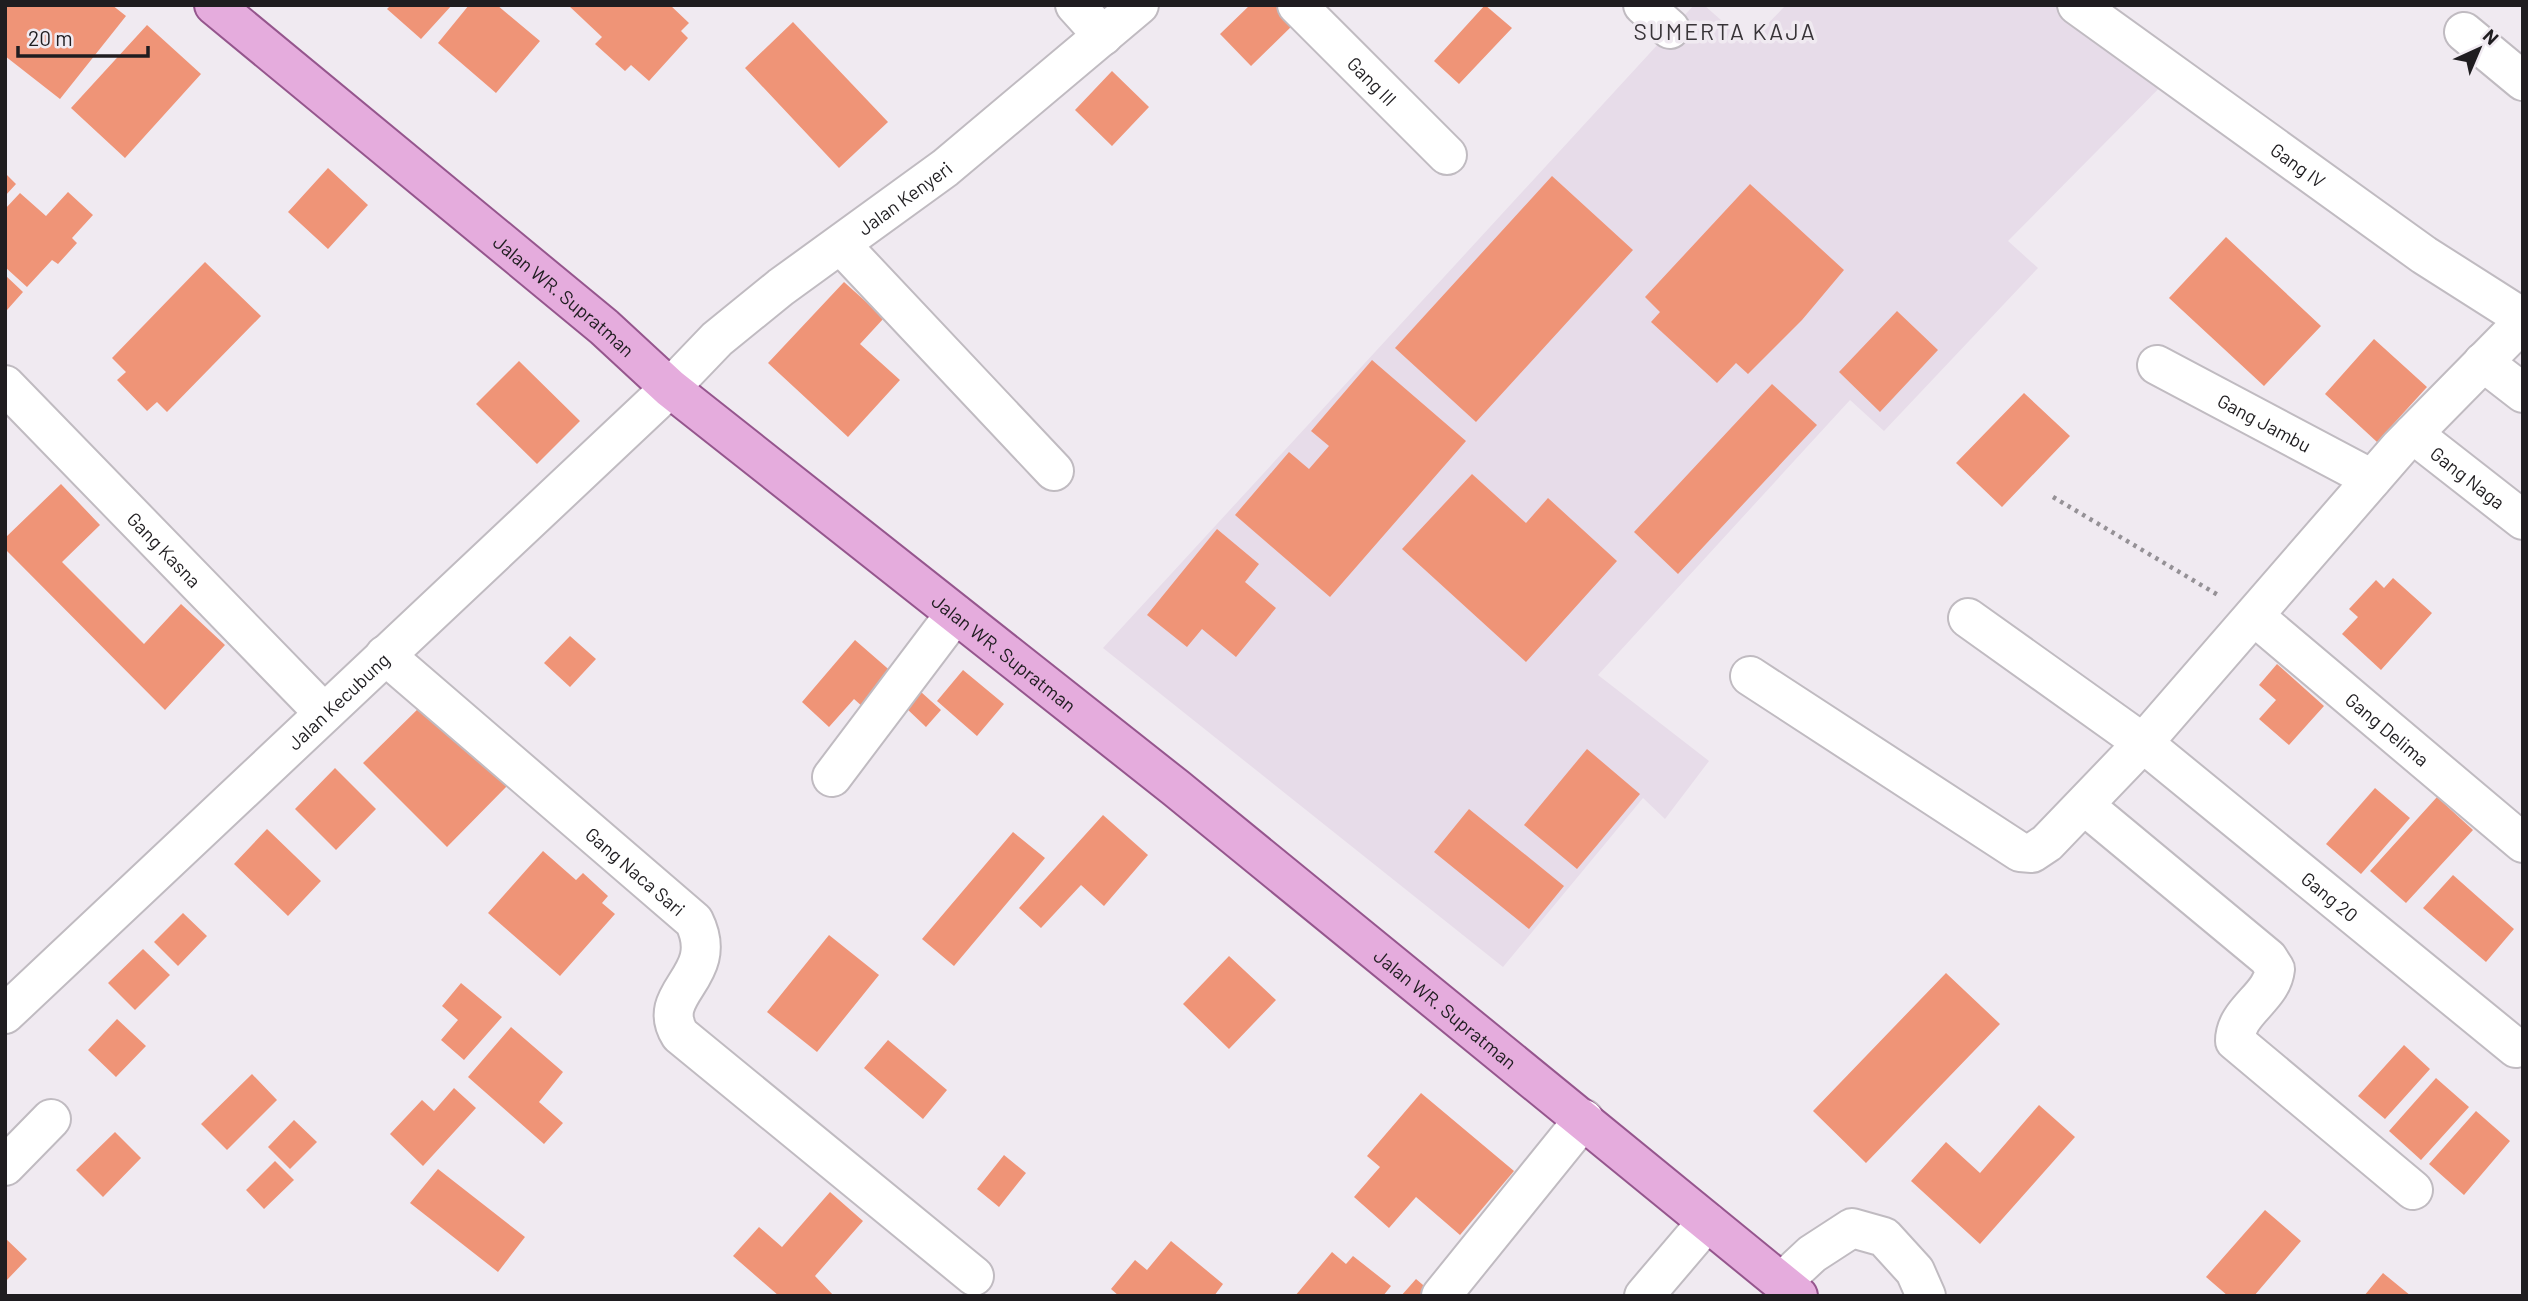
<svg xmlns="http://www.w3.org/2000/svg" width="2528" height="1301" viewBox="0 0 2528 1301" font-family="Barlow,sans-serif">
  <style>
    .built { fill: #e7dce9 }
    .building { fill: #ef9477 }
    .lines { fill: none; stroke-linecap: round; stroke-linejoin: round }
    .minor-casing { stroke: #c0bbc1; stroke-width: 42 }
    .major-casing { stroke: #95568d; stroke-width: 42 }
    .path { stroke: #959196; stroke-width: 4.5; stroke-dasharray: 3.5 5; stroke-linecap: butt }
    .minor { stroke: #fff; stroke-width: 38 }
    .major { stroke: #e5acdd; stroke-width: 38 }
    .labels { text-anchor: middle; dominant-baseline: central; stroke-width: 7; stroke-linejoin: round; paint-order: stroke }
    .street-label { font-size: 19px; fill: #1f1d20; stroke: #f0eaf1 }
    .quarter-label { font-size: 23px; letter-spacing: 2px; fill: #383438; stroke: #f0eaf1 }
  </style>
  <rect width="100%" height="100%" fill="#f0eaf1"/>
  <path class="built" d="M 1694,5 L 1704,5 L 1748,44 L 1786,5 L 2099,5 L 2187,60 L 2008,241 L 2038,268 L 1884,431 L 1850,400 L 1598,675 L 1709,761 L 1665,819 L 1643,798 L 1503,967 L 1103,648 Z"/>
  <path class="building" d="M 5,5 L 112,5 L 126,16 L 60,99 L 5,56 Z
    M 391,5 L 452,5 L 421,39 L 387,9 Z
    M 469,5 L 497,5 L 540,41 L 496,93 L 438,43 Z
    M 568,5 L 670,5 L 689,23 L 681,31 L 688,38 L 649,81 L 631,65 L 625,71 L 595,44 L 602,37 Z
    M 1250,5 L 1277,5 L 1295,23 L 1251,66 L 1220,34 Z
    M 1485,5 L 1512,28 L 1459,84 L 1434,61 Z
    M 793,22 L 888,122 L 839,168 L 745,68 Z
    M 147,25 L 201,74 L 125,158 L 71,108 Z
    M 1112,71 L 1149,107 L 1112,146 L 1075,110 Z
    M 328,168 L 368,205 L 328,249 L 288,212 Z
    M 5,173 L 16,184 L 5,196 Z
    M 1552,176 L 1633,250 L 1476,422 L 1395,348 Z
    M 1750,184 L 1844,270 L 1802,320 L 1748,374 L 1736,363 L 1717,383 L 1651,322 L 1660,312 L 1645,297 Z
    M 68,192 L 93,215 L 72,238 L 77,243 L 58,264 L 52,260 L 27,287 L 5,267 L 5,209 L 20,193 L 46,216 Z
    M 2226,237 L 2321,326 L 2264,386 L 2169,298 Z
    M 205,262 L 261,316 L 167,412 L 157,402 L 147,411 L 117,380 L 126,372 L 112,358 Z
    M 5,275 L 23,292 L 7,310 L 5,308 Z
    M 844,282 L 884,318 L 860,344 L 900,380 L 848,437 L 768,363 Z
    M 1897,311 L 1938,350 L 1880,412 L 1839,372 Z
    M 2374,339 L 2427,387 L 2377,442 L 2325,394 Z
    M 1372,360 L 1466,441 L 1330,597 L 1235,515 L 1289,452 L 1309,469 L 1329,446 L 1311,431 Z
    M 519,361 L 580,421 L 537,464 L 476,404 Z
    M 1772,384 L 1817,425 L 1678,574 L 1634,532 Z
    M 2024,393 L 2070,436 L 2002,507 L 1956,463 Z
    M 1472,474 L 1526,523 L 1548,498 L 1617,561 L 1526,662 L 1402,549 Z
    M 61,484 L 100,525 L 62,562 L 144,644 L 181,604 L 225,645 L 165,710 L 5,549 L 5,538 Z
    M 1217,529 L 1259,564 L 1245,582 L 1276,608 L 1236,657 L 1202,629 L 1187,647 L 1147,615 Z
    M 2393,578 L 2432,613 L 2381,670 L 2342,634 L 2358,617 L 2349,609 L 2376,580 L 2384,588 Z
    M 570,636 L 596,659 L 570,687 L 544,663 Z
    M 855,640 L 894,674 L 864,708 L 854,699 L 829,727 L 802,702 Z
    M 2277,664 L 2324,706 L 2289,745 L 2259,719 L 2276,700 L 2259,685 Z
    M 963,670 L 1004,704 L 977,736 L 937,701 Z
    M 921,692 L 941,710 L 926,727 L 906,708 Z
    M 425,702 L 508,785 L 447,847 L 363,763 Z
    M 1587,749 L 1640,794 L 1577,869 L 1524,825 Z
    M 335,768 L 376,809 L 336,850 L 295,809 Z
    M 2375,788 L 2410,818 L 2361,874 L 2326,844 Z
    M 2437,797 L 2473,830 L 2406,903 L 2370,871 Z
    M 1469,809 L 1564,886 L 1529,929 L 1434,852 Z
    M 1103,815 L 1148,855 L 1104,906 L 1081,885 L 1041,928 L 1019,908 Z
    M 267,829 L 321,881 L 288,916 L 234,864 Z
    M 1013,832 L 1045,858 L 954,966 L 922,939 Z
    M 543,851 L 576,880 L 583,873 L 608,896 L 602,903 L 615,914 L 560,976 L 488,913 Z
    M 2453,875 L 2514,929 L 2486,962 L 2423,908 Z
    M 183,913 L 207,936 L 178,966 L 154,942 Z
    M 829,935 L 879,975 L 817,1052 L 767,1012 Z
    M 143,949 L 170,975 L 135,1010 L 108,983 Z
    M 1229,956 L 1276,1000 L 1229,1049 L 1183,1004 Z
    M 1946,973 L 2000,1024 L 1866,1163 L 1813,1111 Z
    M 461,983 L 502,1017 L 464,1060 L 441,1040 L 458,1020 L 442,1006 Z
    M 117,1019 L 146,1046 L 116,1077 L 88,1050 Z
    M 511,1027 L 563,1072 L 539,1102 L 563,1123 L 544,1144 L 468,1077 Z
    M 888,1040 L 947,1090 L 923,1119 L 864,1068 Z
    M 2404,1045 L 2430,1069 L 2385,1119 L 2358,1096 Z
    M 252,1074 L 277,1100 L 227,1150 L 201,1124 Z
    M 2436,1078 L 2469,1107 L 2421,1160 L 2389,1131 Z
    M 454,1088 L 476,1108 L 423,1166 L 390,1134 L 422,1100 L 434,1111 Z
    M 1421,1093 L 1514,1171 L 1460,1235 L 1416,1197 L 1389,1228 L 1354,1197 L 1380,1167 L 1367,1156 Z
    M 2039,1105 L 2075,1137 L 1980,1244 L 1911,1181 L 1946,1142 L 1980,1173 Z
    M 2476,1111 L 2510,1141 L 2464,1195 L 2429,1164 Z
    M 294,1120 L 317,1142 L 290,1169 L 268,1147 Z
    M 115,1132 L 141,1158 L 103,1197 L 76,1170 Z
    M 1004,1155 L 1026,1173 L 999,1207 L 977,1189 Z
    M 275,1161 L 294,1180 L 264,1209 L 246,1190 Z
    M 438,1169 L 525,1237 L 498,1272 L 410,1203 Z
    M 830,1192 L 863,1221 L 815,1276 L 834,1296 L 779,1296 L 733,1256 L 759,1227 L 782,1247 Z
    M 2265,1210 L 2301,1241 L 2254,1296 L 2228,1296 L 2206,1277 Z
    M 5,1238 L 27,1259 L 5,1282 Z
    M 1171,1241 L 1223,1284 L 1214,1296 L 1119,1296 L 1111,1289 L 1135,1260 L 1147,1270 Z
    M 1332,1252 L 1346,1264 L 1353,1256 L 1391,1286 L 1383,1296 L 1295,1296 Z
    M 2383,1273 L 2411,1296 L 2364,1296 Z
    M 1416,1279 L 1436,1296 L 1401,1296 Z"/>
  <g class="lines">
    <defs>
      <g id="minor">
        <path d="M 1075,5 L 1103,36"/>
        <path id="s1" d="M 1297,5 L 1447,155"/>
        <path d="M 1643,5 L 1670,29"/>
        <path id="s2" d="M 2077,5 L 2424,255 L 2523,318"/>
        <path d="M 2464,32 L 2523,81"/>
        <path d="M 842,246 L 1054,471"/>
        <path d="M 2483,362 L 2523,393"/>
        <path id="s3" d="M 2157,365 L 2372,479"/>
        <path id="s4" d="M 5,385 L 324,713"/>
        <path id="s5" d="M 2413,434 L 2523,520"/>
        <path id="s6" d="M 2254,616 L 2523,843"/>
        <path id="s7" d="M 1968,618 L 2143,743 L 2516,1048"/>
        <path id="s8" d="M 385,655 L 694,921 C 722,977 653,992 680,1035 L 974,1276"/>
        <path d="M 1750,676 L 2020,852 L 2032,853 L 2047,843 L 2143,743 L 2400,447 L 2523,322"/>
        <path d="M 832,777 L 955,614"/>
        <path d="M 2085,806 L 2268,958 L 2275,969 C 2272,998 2235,1011 2235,1041 L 2413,1190"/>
        <path id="s9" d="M 5,1014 L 670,388 L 717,339 L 781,287 L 945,168 L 1139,5"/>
        <path d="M 5,1166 L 51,1119"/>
        <path d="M 1782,1282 L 1812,1254 L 1852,1228 L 1884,1237 L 1915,1271 L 1926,1296"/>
        <path d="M 1441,1296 L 1584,1119"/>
        <path d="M 1644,1296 L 1707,1222"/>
      </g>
      <g id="major">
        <path id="s10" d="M 214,5 L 604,327 L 670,388 L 1176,788 L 1798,1296"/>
      </g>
    </defs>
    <use href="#minor" class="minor-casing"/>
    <use href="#major" class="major-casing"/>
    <path class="path" d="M 2053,497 L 2218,595"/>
    <use href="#minor" class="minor"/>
    <use href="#major" class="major"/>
  </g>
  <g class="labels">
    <g class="street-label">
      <text stroke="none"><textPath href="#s1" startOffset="107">Gang III</textPath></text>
      <text stroke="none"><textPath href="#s2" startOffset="273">Gang IV</textPath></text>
      <text stroke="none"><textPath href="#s9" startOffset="1216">Jalan Kenyeri</textPath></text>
      <text stroke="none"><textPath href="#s10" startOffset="455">Jalan WR. Supratman</textPath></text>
      <text stroke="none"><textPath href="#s3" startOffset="122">Gang Jambu</textPath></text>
      <text stroke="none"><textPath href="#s5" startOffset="70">Gang Naga</textPath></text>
      <text stroke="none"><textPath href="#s4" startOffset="229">Gang Kasna</textPath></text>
      <text stroke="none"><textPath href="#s10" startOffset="1022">Jalan WR. Supratman</textPath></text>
      <text stroke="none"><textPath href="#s9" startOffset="457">Jalan Kecubung</textPath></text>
      <text stroke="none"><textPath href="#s6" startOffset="175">Gang Delima</textPath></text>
      <text stroke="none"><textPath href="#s8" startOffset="331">Gang Naca Sari</textPath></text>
      <text stroke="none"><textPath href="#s7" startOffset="457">Gang 20</textPath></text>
      <text stroke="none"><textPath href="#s10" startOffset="1589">Jalan WR. Supratman</textPath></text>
    </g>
    <g class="quarter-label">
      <text x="1725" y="31">SUMERTA KAJA</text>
    </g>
  </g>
  <rect width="2528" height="1301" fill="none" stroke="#1f1d20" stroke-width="14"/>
  <g transform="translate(2479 49) rotate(44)" stroke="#f0eaf1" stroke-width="5" paint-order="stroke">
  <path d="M0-5L12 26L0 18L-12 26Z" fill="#1f1d20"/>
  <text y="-10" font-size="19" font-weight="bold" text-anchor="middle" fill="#1f1d20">N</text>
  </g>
  <path d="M18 46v10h130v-10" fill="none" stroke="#1f1d20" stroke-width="3.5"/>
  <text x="28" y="46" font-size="21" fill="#1f1d20" stroke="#f0eaf1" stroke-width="5" paint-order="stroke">20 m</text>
</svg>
